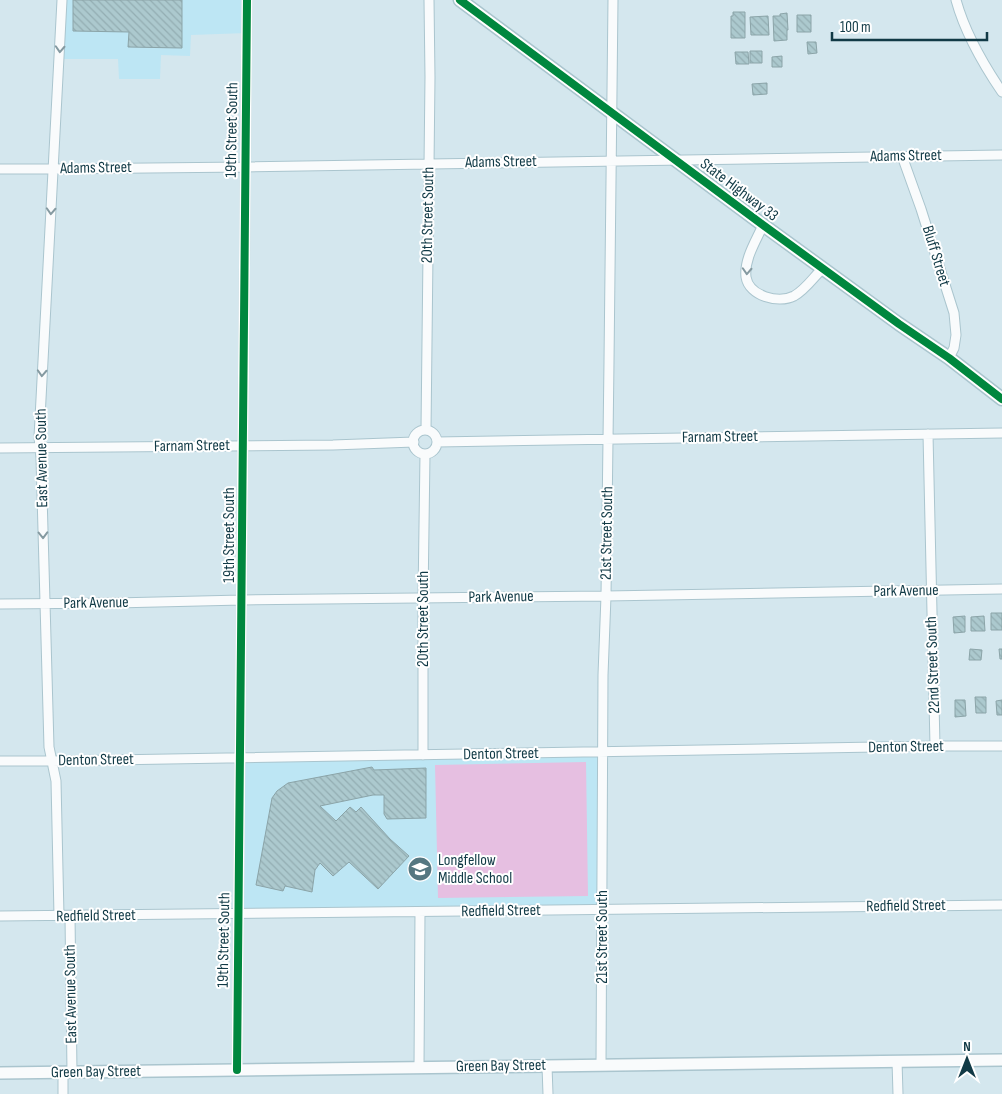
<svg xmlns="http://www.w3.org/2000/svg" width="1002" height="1094" viewBox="0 0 1002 1094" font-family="'Sofia Sans Condensed',sans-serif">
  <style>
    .built { fill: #bde6f4 }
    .pitch { fill: #e6bfe1 }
    .building { fill: url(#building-back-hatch); stroke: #8ba4a8 }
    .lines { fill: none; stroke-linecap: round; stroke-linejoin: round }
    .street-casing { stroke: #aac5ce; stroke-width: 11 }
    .secondary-casing { stroke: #aac5ce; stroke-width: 14 }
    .primary-casing { stroke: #aac5ce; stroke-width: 15 }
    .street { stroke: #f9fbfc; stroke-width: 9 }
    .secondary { stroke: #f9fbfc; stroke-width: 11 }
    .primary { stroke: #f9fbfc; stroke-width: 12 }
    .cycleway-casing { stroke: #fff; stroke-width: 11 }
    .cycleway { stroke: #00873e; stroke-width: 8 }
    .oneway { stroke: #859aa1 }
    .labels { text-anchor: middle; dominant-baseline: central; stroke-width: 4; stroke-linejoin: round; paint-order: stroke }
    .street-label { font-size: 16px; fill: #113a46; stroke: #fff }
    .poi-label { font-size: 16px; fill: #113a46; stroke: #fff; text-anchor: start }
  </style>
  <defs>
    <pattern id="building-back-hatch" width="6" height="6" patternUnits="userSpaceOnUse" patternTransform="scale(1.25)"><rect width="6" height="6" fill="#acc9ce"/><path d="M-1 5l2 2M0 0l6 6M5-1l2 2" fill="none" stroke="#93adb2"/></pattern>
  </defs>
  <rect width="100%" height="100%" fill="#d4e7ee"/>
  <path class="built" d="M 62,0 L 247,0 L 247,33 L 191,35 L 190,56 L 161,55 L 160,79 L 119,79 L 118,59 L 60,59 Z
    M 603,752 L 602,909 L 238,914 L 240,758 Z"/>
  <path class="pitch" d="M 586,762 L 588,896 L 438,898 L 435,765 Z"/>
  <path class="building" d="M 73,0 L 182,0 L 182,48 L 128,47 L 129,32 L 73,31 Z
    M 733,12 L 745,12 L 745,38 L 731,38 L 731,16 L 733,16 Z
    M 787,13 L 788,30 L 787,30 L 787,40 L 774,41 L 773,16 L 780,16 L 780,14 Z
    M 797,15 L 811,15 L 811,32 L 797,32 Z
    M 768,16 L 769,35 L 751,35 L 750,17 Z
    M 807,42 L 816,42 L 817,53 L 808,54 Z
    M 750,51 L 762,51 L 762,63 L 750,63 Z
    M 735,52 L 748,52 L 749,64 L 736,64 Z
    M 782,56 L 782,67 L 772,67 L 772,57 Z
    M 767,83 L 767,94 L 753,95 L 752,84 Z
    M 991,613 L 1002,613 L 1002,630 L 991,630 Z
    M 965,616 L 965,632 L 954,633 L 953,617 Z
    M 984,616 L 985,631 L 971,631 L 971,617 Z
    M 970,649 L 982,650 L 981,660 L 969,660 Z
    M 999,649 L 1002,649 L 1002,659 L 1000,659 Z
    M 975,697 L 986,697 L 986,713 L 976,713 Z
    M 955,700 L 965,700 L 966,716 L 955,717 Z
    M 1002,700 L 1002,715 L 997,715 L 996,701 Z
    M 372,767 L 374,770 L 426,768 L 426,818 L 387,819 L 384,814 L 384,795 L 373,795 L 320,806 L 336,821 L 350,807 L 356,812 L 361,807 L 390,839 L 409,856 L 378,889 L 349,862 L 333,876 L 320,863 L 315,870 L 312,892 L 285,886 L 283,891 L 256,885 L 272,798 L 277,791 L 288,783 Z"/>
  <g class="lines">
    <defs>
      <path id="street" d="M 956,0 C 965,33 983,64 1002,92
        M 902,156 L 921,209 L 954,313 L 956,335 L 954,348 L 949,358
        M 0,169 L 53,169 L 245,167 L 1002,155
        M 763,225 C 756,241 744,259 746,277 C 749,296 778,304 794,296 C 805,290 813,278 822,269
        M 426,430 L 430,77 L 429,0
        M413 442a12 12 0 1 1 24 0a12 12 0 1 1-24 0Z
        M 928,434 L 935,746
        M 437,442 L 1002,433
        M 0,448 L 333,445 L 414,442
        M 0,604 L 115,603 L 242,600 L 606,596 L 1002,589
        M 423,755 L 423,598 L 425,454
        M 0,761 L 52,761 L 935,746 L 1002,746
        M 0,916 L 1002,905
        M 59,916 L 56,781 L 49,747 L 41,458 L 39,437 L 62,0
        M 70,916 L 72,1072
        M 897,1061 L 898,1094
        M 601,1065 L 603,675 L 606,596 L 609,362 L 613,0
        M 547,1066 L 548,1094
        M 419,1067 L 420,912
        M 237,1070 L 247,0
        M 63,1072 L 63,1094"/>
      <path id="secondary" d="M 0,1073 L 1002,1060"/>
      <path id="primary" d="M 460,0 L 763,225 L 899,324 L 949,358 L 1002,399"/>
    </defs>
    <use href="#street" class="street-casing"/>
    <use href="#secondary" class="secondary-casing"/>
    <use href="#primary" class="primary-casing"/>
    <use href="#street" class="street"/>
    <use href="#secondary" class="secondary"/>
    <use href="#primary" class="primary"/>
    <defs>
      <path id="cycleway" d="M 460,0 L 763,225 L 899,324 L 949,358 L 1002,399
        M 237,1070 L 247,0"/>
    </defs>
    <use href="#cycleway" class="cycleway-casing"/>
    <use href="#cycleway" class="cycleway"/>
  </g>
  <defs><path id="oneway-chevron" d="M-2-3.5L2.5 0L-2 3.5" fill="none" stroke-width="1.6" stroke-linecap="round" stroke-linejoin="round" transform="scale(1.25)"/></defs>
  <g class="oneway">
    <use href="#oneway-chevron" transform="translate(60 49) rotate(93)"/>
    <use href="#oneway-chevron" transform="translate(51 211) rotate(93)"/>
    <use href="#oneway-chevron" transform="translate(747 271) rotate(93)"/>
    <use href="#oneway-chevron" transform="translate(42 373) rotate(93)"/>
    <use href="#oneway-chevron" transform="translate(43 535) rotate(89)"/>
  </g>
  <defs>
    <symbol id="school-disc" viewBox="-11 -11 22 22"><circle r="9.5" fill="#557781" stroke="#fff"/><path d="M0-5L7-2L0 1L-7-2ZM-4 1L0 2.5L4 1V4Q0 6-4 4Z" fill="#fff"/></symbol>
  </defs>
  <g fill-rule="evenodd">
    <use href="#school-disc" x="406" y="855" width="28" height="28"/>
  </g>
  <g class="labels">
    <g class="street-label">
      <text transform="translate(232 130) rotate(-89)">19th Street South</text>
      <text transform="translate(906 156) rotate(-1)">Adams Street</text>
      <text transform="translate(501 162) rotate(-1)">Adams Street</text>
      <text transform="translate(96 168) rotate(-1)">Adams Street</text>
      <text transform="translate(739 190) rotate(37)">State Highway 33</text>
      <text transform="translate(428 215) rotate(-89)">20th Street South</text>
      <text transform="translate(936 256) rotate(73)">Bluff Street</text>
      <text transform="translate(720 437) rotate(-1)">Farnam Street</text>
      <text transform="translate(192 446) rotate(-1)">Farnam Street</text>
      <text transform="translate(42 458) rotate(-91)">East Avenue South</text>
      <text transform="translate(607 533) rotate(-89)">21st Street South</text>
      <text transform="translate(229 535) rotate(-90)">19th Street South</text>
      <text transform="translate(906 591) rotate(-1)">Park Avenue</text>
      <text transform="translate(501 597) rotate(-1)">Park Avenue</text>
      <text transform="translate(96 603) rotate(-1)">Park Avenue</text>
      <text transform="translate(423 619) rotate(-90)">20th Street South</text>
      <text transform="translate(933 665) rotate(-92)">22nd Street South</text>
      <text transform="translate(906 747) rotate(-1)">Denton Street</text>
      <text transform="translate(501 754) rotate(-1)">Denton Street</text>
      <text transform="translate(96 760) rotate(-1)">Denton Street</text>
      <text transform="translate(906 906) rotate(-1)">Redfield Street</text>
      <text transform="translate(501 911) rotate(-1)">Redfield Street</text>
      <text transform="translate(96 916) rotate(-1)">Redfield Street</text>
      <text transform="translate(602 937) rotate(-90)">21st Street South</text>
      <text transform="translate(224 940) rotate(-89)">19th Street South</text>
      <text transform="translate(71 994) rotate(-91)">East Avenue South</text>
      <text transform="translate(501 1066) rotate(-1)">Green Bay Street</text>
      <text transform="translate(96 1072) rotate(-1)">Green Bay Street</text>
    </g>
    <g class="poi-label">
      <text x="438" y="860">Longfellow<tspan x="438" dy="18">Middle School</tspan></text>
    </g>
  </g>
  <g transform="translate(967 1059)" stroke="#ffffff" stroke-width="4" paint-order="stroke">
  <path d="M0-4L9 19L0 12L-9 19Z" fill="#113a46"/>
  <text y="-8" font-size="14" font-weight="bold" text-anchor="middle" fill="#113a46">N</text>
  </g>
  <path d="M832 32v8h155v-8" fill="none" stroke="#113a46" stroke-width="2.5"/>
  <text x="840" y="32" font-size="15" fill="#113a46" stroke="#ffffff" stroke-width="4" paint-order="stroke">100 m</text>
</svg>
